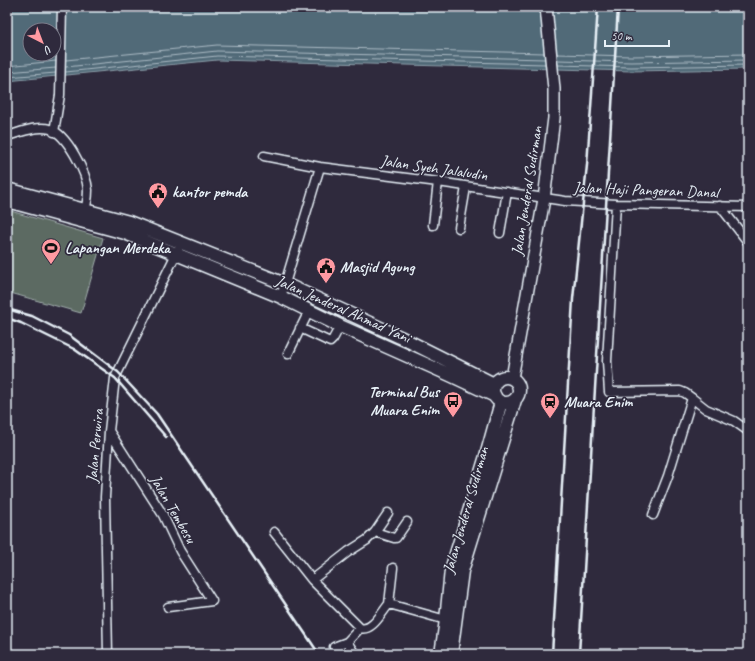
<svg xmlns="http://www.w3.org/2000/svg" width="755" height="661" viewBox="0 0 755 661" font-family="Caveat,sans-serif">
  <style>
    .green { fill: #5c6b62; stroke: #a2aead }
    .water { fill: #516a78; stroke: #8da0ab; fill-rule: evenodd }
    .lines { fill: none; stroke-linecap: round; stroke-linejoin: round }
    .shore { stroke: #acbbc5; stroke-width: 1 }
    .minor-casing { stroke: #e8f1f8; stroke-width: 11 }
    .major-casing { stroke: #e8f1f8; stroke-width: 14 }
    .highway-casing { stroke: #e8f1f8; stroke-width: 15 }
    .minor { stroke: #2f2a3d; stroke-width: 8 }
    .major { stroke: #2f2a3d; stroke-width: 11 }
    .highway { stroke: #2f2a3d; stroke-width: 12 }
    .rail { stroke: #e8f1f8; stroke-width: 2.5 }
    .labels { text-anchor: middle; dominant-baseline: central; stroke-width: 3.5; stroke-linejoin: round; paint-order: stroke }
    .street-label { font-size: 16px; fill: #e8f1f8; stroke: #2f2a3d }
    .poi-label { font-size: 16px; font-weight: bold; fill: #e8f1f8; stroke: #2f2a3d; text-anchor: start }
  </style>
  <rect width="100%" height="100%" fill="#2f2a3d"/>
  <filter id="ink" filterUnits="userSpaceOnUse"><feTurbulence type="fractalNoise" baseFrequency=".025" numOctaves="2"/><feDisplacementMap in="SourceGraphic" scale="8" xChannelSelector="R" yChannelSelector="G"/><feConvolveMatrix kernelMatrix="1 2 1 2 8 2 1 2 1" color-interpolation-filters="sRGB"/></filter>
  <g filter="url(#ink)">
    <path class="green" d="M 7,210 L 103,238 L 81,313 L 7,292 Z"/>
    <path class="water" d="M 7,7 L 748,7 L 748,69 L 631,71 L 217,60 L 7,81 ZM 30,30 L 54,30 L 54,54 L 30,54 Z"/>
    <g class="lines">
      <path class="shore" d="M 557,54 L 631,56 L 748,54
        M 66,60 L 217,45 L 544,53
        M 558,60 L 631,62 L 748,60
        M 558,65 L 631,67 L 748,65
        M 7,66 L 56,61
        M 66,67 L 217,51 L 545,59
        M 7,72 L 56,68
        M 66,72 L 217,56 L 545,64
        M 7,77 L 56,73"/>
      <defs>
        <path id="minor" d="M 54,132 L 60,95 L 62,7
          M 7,136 C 19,133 36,125 50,129 C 67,134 87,174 88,190 C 88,198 86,208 83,215
          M 264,156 L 320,167 L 438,182 L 565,201 L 616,204 L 748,207
          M 616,204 L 607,361 L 609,392 L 680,391 L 685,393 L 692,398 L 668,476 L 653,515
          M 720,206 L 748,242
          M 433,225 L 438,182
          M 459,228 L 466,187
          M 500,233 L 507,192
          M 281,297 L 320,167
          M 300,328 L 330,342 L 333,339 L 340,326
          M 288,354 L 309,311
          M 692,398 L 706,409 L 734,421 L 748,431
          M 109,431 L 163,515 L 180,551 L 212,601 L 168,607
          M 274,532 L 312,580 L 360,628 C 372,632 382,612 389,604 L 446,620
          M 375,532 L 394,538 L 396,538 L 407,522
          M 312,580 L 348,552 L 367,540 L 375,532 L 388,513
          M 389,604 L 393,568
          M 347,642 L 355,654
          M 334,647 L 347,642 L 360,628
          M 108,654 L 105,497 L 109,431 L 115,378 L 178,250"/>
        <path id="major" d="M 512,378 L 544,199 L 554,118 L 554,89 L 546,7"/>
        <path id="highway" d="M 7,189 L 129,222 L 285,284 L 400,337 L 494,384
          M 7,201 L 125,233 L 281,297 L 340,326 L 450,375 L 495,396
          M493 390a13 13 0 1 1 26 0a13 13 0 1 1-26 0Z
          M 441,654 L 446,620 L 451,570 L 486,456 L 501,402
          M 451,654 L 462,571 L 515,400"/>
      </defs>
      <use href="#minor" class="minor-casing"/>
      <use href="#major" class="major-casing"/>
      <use href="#highway" class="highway-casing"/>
      <use href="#minor" class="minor"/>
      <use href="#major" class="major"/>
      <use href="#highway" class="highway"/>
      <path class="rail" d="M 7,309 L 32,316 L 69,335 L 118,372 L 157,414 L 319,654
        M 7,318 L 21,323 L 74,349 L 115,378 L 166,437
        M 552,654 L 573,299 L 587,165 L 598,7
        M 579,654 L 618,7"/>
    </g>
  </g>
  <defs>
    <symbol id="civic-pin" viewBox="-11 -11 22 30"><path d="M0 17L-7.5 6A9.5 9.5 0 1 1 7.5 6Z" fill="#ff9aa2" stroke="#2f2a3d"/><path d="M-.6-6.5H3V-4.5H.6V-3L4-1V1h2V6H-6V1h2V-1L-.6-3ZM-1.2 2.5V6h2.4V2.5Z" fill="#111"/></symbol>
    <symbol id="stadium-pin" viewBox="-11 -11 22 30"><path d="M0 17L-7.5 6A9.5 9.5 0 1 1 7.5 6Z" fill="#ff9aa2" stroke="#2f2a3d"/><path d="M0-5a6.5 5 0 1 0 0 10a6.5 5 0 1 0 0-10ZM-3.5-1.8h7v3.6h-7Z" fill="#111"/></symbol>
    <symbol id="bus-pin" viewBox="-11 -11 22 30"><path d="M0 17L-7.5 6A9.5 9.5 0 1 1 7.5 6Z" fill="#ff9aa2" stroke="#2f2a3d"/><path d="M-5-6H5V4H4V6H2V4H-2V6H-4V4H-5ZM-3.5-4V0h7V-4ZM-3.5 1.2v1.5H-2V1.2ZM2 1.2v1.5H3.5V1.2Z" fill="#111"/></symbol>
    <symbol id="station-pin" viewBox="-11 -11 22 30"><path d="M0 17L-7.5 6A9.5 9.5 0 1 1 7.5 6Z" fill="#ff9aa2" stroke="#2f2a3d"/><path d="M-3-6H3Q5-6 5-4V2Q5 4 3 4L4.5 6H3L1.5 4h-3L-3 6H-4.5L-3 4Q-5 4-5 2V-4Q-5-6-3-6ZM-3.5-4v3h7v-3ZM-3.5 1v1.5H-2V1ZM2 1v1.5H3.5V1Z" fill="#111"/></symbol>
  </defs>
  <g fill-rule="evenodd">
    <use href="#civic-pin" x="147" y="181" width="22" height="30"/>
    <use href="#stadium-pin" x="40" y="237" width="22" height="30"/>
    <use href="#civic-pin" x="315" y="256" width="22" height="30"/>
    <use href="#bus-pin" x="442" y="390" width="22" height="30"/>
    <use href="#station-pin" x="539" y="391" width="22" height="30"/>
  </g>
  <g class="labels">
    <g class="street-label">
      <text transform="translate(434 168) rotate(8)">Jalan Syeh Jalaludin</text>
      <text transform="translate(646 190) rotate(2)">Jalan Haji Pangeran Danal</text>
      <text transform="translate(527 191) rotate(-81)">Jalan Jenderal Sudirman</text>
      <text transform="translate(343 309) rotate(24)">Jalan Jenderal Ahmad Yani</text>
      <text transform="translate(95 446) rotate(-85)">Jalan Perwira</text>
      <text transform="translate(173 509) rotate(60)">Jalan Tembesu</text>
      <text transform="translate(466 510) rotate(-74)">Jalan Jenderal Sudirman</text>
    </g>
    <g class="poi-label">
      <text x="172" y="192">kantor pemda</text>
      <text x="65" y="248">Lapangan Merdeka</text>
      <text x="340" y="267">Masjid Agung</text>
      <text x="439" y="392" text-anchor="end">Terminal Bus<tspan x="439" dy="18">Muara Enim</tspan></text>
      <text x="564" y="402">Muara Enim</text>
    </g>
  </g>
  <rect width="755" height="661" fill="none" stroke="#2f2a3d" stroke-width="24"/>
  <rect x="12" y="12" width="731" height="637" fill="none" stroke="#e8f1f8" stroke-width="1.5" filter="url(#ink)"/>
  <g transform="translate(42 42) rotate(138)"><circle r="19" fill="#2f2a3d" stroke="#797a88"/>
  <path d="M0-3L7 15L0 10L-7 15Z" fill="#ff9aa2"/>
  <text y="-6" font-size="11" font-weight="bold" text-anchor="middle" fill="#e8f1f8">U</text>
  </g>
  <path d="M605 40v6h64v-6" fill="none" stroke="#e8f1f8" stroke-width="2"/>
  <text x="611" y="40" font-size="12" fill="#e8f1f8" stroke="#2f2a3d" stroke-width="3" paint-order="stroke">50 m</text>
</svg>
